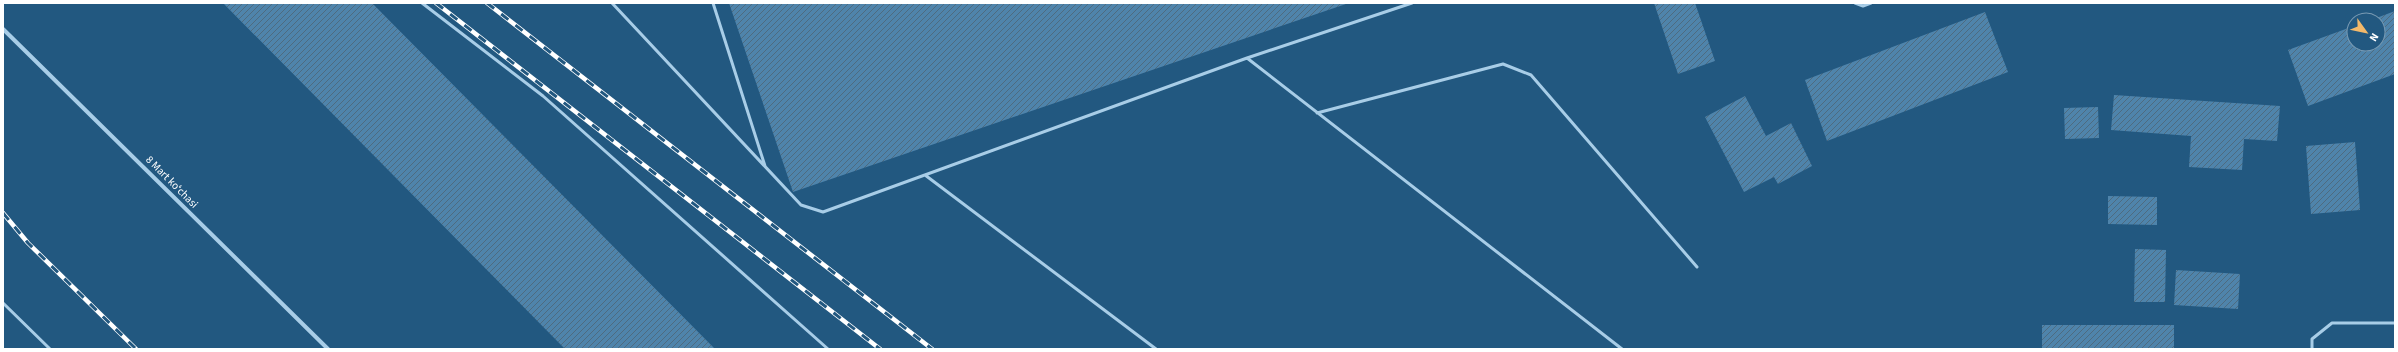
<svg xmlns="http://www.w3.org/2000/svg" width="2398" height="352" viewBox="0 0 2398 352" font-family="'Source Sans 3',sans-serif">
  <style>
    .building { fill: url(#building-hatch) }
    .lines { fill: none; stroke-linecap: round; stroke-linejoin: round }
    .lane { stroke: #a8cde7; stroke-width: 3 }
    .street { stroke: #a8cde7; stroke-width: 4 }
    .rail-casing { stroke: #fff; stroke-width: 4.5 }
    .rail { stroke: #225880; stroke-width: 3; stroke-dasharray: 9; stroke-linecap: butt }
    .labels { text-anchor: middle; dominant-baseline: central; stroke-width: 3; stroke-linejoin: round; paint-order: stroke }
    .street-label { font-size: 11px; fill: #fff; stroke: #225880 }
  </style>
  <defs>
    <pattern id="building-hatch" width="6" height="6" patternUnits="userSpaceOnUse"><rect width="6" height="6" fill="#4f84ab"/><path d="M-1 1l2-2M0 6l6-6M5 7l2-2" fill="none" stroke="#4e6b80"/></pattern>
  </defs>
  <rect width="100%" height="100%" fill="#225880"/>
  <path class="building" d="M 223,3 L 372,3 L 715,349 L 565,349 Z
    M 729,3 L 1349,3 L 793,192 Z
    M 1654,3 L 1695,3 L 1715,61 L 1678,74 Z
    M 2395,11 L 2395,74 L 2308,106 L 2288,50 L 2354,26 L 2354,44 L 2378,44 L 2378,20 L 2371,20 Z
    M 1985,12 L 2008,72 L 1827,141 L 1805,80 Z
    M 2114,95 L 2280,106 L 2277,141 L 2244,139 L 2242,170 L 2189,167 L 2191,136 L 2111,130 Z
    M 1745,96 L 1766,136 L 1791,123 L 1812,166 L 1778,184 L 1774,177 L 1744,192 L 1705,117 Z
    M 2098,107 L 2099,138 L 2065,139 L 2064,108 Z
    M 2355,142 L 2360,210 L 2311,214 L 2306,146 Z
    M 2108,196 L 2157,197 L 2157,225 L 2108,224 Z
    M 2135,249 L 2166,250 L 2165,302 L 2134,302 Z
    M 2176,270 L 2240,274 L 2238,309 L 2174,305 Z
    M 2042,325 L 2174,325 L 2174,349 L 2042,349 Z"/>
  <g class="lines">
    <path class="lane" d="M 422,3 L 543,96 L 828,349
      M 612,3 L 801,205 L 823,212 L 1247,58 L 1412,3
      M 713,3 L 765,166
      M 1855,3 L 1863,6 L 1871,3
      M 1247,58 L 1622,349
      M 1317,113 L 1503,64 L 1531,75 L 1697,267
      M 925,175 L 1156,349
      M 3,303 L 50,349
      M 2312,349 L 2312,339 L 2332,323 L 2395,323"/>
    <path class="street" d="M 3,29 L 328,349"/>
    <defs>
      <path id="rail" d="M 436,3 L 880,349
        M 487,3 L 932,349
        M 3,213 L 28,243 L 136,349"/>
    </defs>
    <use href="#rail" class="rail-casing"/>
    <use href="#rail" class="rail"/>
  </g>
  <g class="labels">
    <g class="street-label">
      <text transform="translate(172 182) rotate(45)">8 Mart koʻchasi</text>
    </g>
  </g>
  <rect width="2398" height="352" fill="none" stroke="#ffffff" stroke-width="8"/>
  <g transform="translate(2366 32) rotate(123)"><circle r="19" fill="#225880" stroke="#7a9bb3"/>
  <path d="M0-3L7 15L0 10L-7 15Z" fill="#f3b96a"/>
  <text y="-6" font-size="11" font-weight="bold" text-anchor="middle" fill="#ffffff">N</text>
  </g>
</svg>
